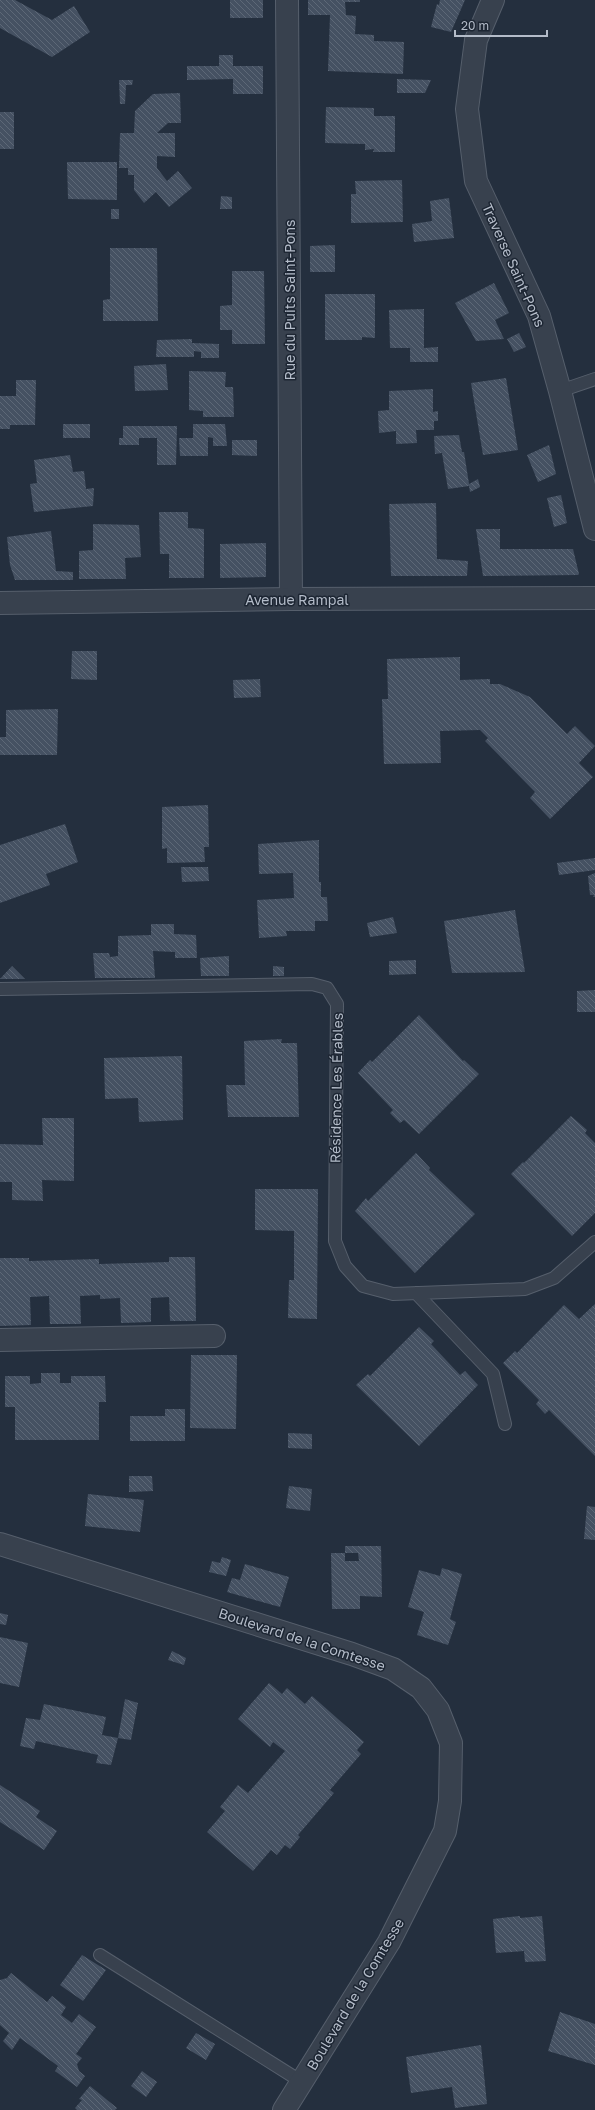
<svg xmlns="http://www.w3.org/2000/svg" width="595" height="2110" viewBox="0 0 595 2110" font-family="'Golos Text',sans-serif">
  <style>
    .building { fill: url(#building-back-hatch); fill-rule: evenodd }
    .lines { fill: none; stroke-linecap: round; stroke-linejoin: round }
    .service-casing { stroke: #565f6c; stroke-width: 14 }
    .minor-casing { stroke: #565f6c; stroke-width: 24 }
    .tertiary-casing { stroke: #565f6c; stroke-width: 24 }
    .service { stroke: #38414e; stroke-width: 12 }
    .minor { stroke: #38414e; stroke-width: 22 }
    .tertiary { stroke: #38414e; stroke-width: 22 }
    .labels { text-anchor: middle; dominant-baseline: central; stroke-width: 3; stroke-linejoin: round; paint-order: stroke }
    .street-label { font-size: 14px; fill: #b4bcc9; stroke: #1d2633 }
  </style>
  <defs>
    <pattern id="building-back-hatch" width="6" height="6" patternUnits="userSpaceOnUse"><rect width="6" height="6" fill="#455162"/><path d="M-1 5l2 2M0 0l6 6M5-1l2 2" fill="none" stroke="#5d6877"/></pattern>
  </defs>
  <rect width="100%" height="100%" fill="#242f3e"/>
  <path class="building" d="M 0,0 L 15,0 L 52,20 L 74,6 L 90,32 L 52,57 L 0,28 Z
    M 230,0 L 263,0 L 263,18 L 230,18 Z
    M 308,0 L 360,0 L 360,2 L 345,2 L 346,15 L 356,16 L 355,34 L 374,35 L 374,41 L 404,42 L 403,74 L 328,71 L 330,15 L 308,15 Z
    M 440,0 L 465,0 L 451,32 L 431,27 L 437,4 L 439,5 Z
    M 219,55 L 233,55 L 233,66 L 263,66 L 263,94 L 233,94 L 233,79 L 187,80 L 187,66 L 219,66 Z
    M 397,79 L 431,80 L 425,93 L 397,93 Z
    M 119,80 L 133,80 L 132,85 L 126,85 L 125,104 L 120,104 Z
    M 180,93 L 181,123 L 168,123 L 157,133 L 175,133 L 175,157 L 157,156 L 157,168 L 167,181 L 178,171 L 192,188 L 169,207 L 156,192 L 144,203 L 134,190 L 134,175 L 128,175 L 128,168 L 119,168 L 120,133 L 134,133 L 135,111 L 153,94 Z
    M 326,107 L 374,108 L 374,116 L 395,116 L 395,152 L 373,152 L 374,149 L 365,150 L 365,144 L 325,143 Z
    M 0,112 L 14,112 L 14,149 L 0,149 Z
    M 67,162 L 117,162 L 117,200 L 68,199 Z
    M 402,180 L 403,222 L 351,223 L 351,194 L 356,194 L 355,181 Z
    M 221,196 L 232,197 L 232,209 L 220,209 Z
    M 449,198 L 454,238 L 414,242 L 412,224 L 432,221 L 430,201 Z
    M 111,209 L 119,209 L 119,219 L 111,219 Z
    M 335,245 L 335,272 L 310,272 L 310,246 Z
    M 110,248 L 157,248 L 158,321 L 103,321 L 103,300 L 110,299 Z
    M 232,271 L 264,271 L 265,344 L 232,344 L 232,330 L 220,330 L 220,306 L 232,305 Z
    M 494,283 L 509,313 L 495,320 L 504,339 L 476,341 L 455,303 Z
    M 325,294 L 375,294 L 375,338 L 362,337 L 362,340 L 325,340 Z
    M 424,309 L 424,348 L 438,347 L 438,362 L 410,362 L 410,348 L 390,348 L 389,310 Z
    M 519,333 L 526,347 L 514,352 L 507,339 Z
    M 192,339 L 192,343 L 219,344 L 219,358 L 201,358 L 201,352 L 194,351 L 194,357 L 156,357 L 157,340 Z
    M 166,364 L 168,390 L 135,391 L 134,366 Z
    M 189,371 L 226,372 L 225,387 L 233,387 L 234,417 L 203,417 L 203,411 L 189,410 Z
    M 506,378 L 518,450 L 483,455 L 471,383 Z
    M 16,380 L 36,380 L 35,425 L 10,425 L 10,429 L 0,429 L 0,396 L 16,396 Z
    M 433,389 L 433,412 L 438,411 L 438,421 L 434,421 L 434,430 L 416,430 L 417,443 L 396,444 L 396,431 L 379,433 L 378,411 L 389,410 L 389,391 Z
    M 63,424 L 90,424 L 90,438 L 63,438 Z
    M 193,424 L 225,424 L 227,446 L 213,446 L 213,438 L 208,437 L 208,456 L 180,456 L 179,438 L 193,438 Z
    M 123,426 L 177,426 L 176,465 L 157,465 L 157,438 L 139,438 L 139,445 L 119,445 L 119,438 L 123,438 Z
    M 459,435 L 462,452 L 464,452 L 469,484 L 478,479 L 480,487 L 470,492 L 469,486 L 448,489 L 442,453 L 435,454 L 434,436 Z
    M 232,440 L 257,440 L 257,456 L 232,455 Z
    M 549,445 L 556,474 L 538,482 L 527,455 Z
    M 70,455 L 73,472 L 84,471 L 86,489 L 94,488 L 93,506 L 34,512 L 30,484 L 37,483 L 34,460 Z
    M 561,495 L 567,523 L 554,527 L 547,498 Z
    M 436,503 L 437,559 L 468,561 L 467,576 L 391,576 L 389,504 Z
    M 159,512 L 188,512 L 188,528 L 204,529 L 204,578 L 169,578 L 169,554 L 160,554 Z
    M 93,524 L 139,525 L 141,557 L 125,558 L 126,579 L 79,579 L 79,551 L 93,550 Z
    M 476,529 L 500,529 L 500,549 L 573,549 L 579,574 L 578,575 L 483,576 Z
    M 51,531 L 56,571 L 73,572 L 73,580 L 15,580 L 10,565 L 7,537 Z
    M 266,543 L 266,577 L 220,578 L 220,544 Z
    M 72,651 L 97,651 L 97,680 L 71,679 Z
    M 460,657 L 460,680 L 490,679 L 490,684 L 500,684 L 530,697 L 567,734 L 575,726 L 595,746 L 579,763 L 593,777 L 550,819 L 530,798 L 535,792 L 485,741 L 488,738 L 480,730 L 440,731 L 441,763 L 384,764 L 382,699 L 388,699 L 387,659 Z
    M 260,679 L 261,697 L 234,698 L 233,680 Z
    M 58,709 L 57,755 L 0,755 L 0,737 L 6,737 L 6,710 Z
    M 208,805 L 209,847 L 204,847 L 205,862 L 167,863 L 167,848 L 162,849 L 162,807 Z
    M 65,824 L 78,862 L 46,874 L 50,885 L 0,903 L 0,845 Z
    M 319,840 L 319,882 L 321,882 L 321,897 L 327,897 L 328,921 L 315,921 L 315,931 L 286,931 L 287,936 L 259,938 L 257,900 L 294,898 L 293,873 L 259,874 L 258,844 Z
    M 595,858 L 595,870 L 559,875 L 557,863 Z
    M 181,867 L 208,867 L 209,881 L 182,882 Z
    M 595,873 L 595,897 L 593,897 L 594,895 L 590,895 L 588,876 Z
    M 515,910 L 525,972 L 452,973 L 444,921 Z
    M 393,917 L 397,933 L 370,937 L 367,923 Z
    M 151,924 L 174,924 L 174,934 L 196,935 L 197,958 L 175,958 L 175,952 L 153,951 L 155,978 L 95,978 L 93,953 L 109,953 L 110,957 L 118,956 L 118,936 L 151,935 Z
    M 229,956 L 229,976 L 201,976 L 200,958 Z
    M 416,960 L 416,974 L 389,975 L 389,961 Z
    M 12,966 L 25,979 L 0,979 Z
    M 273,966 L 284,967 L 284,976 L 273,976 Z
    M 595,990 L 595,1012 L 577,1012 L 577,991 Z
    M 419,1015 L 463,1061 L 464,1060 L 479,1074 L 419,1134 L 404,1120 L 400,1123 L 390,1113 L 393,1110 L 358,1073 L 370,1060 L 372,1062 Z
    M 282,1039 L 281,1043 L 297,1043 L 299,1117 L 228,1117 L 226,1085 L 245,1085 L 244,1041 Z
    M 182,1056 L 183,1120 L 139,1122 L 138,1098 L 105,1099 L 104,1058 Z
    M 571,1116 L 587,1130 L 585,1133 L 595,1143 L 595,1213 L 572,1236 L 511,1174 L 523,1162 L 524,1163 Z
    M 42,1118 L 74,1118 L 74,1181 L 42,1180 L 43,1201 L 12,1200 L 12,1182 L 0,1182 L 0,1144 L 43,1145 Z
    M 416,1153 L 430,1168 L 429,1170 L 475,1214 L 415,1273 L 355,1211 L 366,1198 L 368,1201 Z
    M 255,1189 L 318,1189 L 317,1319 L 288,1318 L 289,1280 L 294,1280 L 294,1231 L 255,1230 Z
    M 169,1257 L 195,1257 L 196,1321 L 170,1321 L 169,1297 L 151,1298 L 151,1322 L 121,1323 L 120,1298 L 100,1299 L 100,1295 L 80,1296 L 81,1324 L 50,1324 L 49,1296 L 30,1297 L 31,1325 L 0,1326 L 0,1258 L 29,1258 L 29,1261 L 99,1259 L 99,1264 L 169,1262 Z
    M 595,1304 L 595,1456 L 549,1410 L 545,1414 L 536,1404 L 539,1400 L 503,1363 L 515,1351 L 517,1353 L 564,1305 L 579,1319 Z
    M 419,1327 L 434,1341 L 431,1344 L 460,1375 L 465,1371 L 478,1385 L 419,1446 L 356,1385 L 368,1374 L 370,1376 Z
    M 191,1355 L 237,1355 L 236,1429 L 190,1428 Z
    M 41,1373 L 60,1373 L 60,1383 L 71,1383 L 71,1376 L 105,1376 L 106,1402 L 99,1402 L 99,1440 L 15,1440 L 15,1407 L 5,1407 L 5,1376 L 30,1376 L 30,1384 L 41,1383 Z
    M 165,1409 L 185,1409 L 185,1441 L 130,1441 L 130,1416 L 165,1416 Z
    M 288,1433 L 312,1434 L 312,1449 L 288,1448 Z
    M 129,1476 L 152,1476 L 153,1491 L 129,1492 Z
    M 289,1486 L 312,1489 L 310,1511 L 286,1508 Z
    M 88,1494 L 144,1500 L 140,1532 L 85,1526 Z
    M 587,1506 L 595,1507 L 595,1540 L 584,1539 Z
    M 345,1546 L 381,1546 L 382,1597 L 360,1596 L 360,1609 L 332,1609 L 331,1553 L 345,1553 ZM 345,1553 L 358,1553 L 359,1561 L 345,1561 Z
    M 222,1557 L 231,1560 L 226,1576 L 209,1572 L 212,1561 L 220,1563 Z
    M 245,1564 L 289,1577 L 280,1607 L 227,1592 L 232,1578 L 240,1580 Z
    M 442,1568 L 462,1574 L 450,1619 L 456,1622 L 448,1645 L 417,1635 L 424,1612 L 408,1607 L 419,1570 L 440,1576 Z
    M 0,1613 L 8,1615 L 6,1625 L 0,1624 Z
    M 0,1637 L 28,1643 L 19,1687 L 0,1683 Z
    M 172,1651 L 186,1658 L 184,1665 L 168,1660 Z
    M 269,1683 L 282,1694 L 287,1688 L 305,1704 L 312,1696 L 364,1742 L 357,1750 L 361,1754 L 330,1790 L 334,1793 L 298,1835 L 300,1837 L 290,1849 L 285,1845 L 277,1855 L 271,1850 L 253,1871 L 207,1832 L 225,1811 L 220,1807 L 238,1785 L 248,1793 L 285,1751 L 273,1742 L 270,1747 L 238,1719 Z
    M 125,1699 L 138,1703 L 131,1740 L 118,1738 Z
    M 44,1704 L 106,1717 L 102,1735 L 118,1738 L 111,1765 L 96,1763 L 98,1755 L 36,1741 L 34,1749 L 20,1746 L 26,1718 L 40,1720 Z
    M 0,1785 L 40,1811 L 36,1817 L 57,1831 L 44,1850 L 0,1822 Z
    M 520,1916 L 520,1918 L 542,1916 L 546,1961 L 525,1962 L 524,1951 L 496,1953 L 493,1919 Z
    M 82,1955 L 106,1970 L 83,2001 L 60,1985 Z
    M 11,1973 L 47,2002 L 52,1996 L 66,2007 L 61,2015 L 72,2023 L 79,2014 L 96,2027 L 76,2054 L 82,2058 L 77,2064 L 79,2071 L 85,2076 L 77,2087 L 55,2071 L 58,2066 L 20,2038 L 12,2050 L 3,2041 L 9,2033 L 0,2025 L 0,1980 L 7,1978 Z
    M 560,2012 L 595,2024 L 595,2065 L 548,2051 Z
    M 196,2033 L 215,2044 L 206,2060 L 186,2048 Z
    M 481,2045 L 487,2104 L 455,2108 L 452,2087 L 411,2093 L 406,2057 Z
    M 142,2071 L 157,2082 L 146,2097 L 131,2086 Z
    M 90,2086 L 117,2108 L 115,2110 L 77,2110 L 75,2108 L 82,2100 L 79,2099 Z"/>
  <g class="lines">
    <defs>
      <path id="service" d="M 560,391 L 595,379
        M 0,989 L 312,984 L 327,988 L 337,1004 L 335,1241 L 345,1266 L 363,1286 L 393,1294 L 525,1289 L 554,1278 L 595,1242
        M 416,1293 L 493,1374 L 505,1424
        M 100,1955 L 302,2082"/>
      <path id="minor" d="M 287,0 L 291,599
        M 493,0 L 476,40 L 467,109 L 476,181 L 539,316 L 560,391 L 595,529
        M 0,1340 L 214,1336
        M 0,1544 L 352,1654 L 393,1669 L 421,1688 L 438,1710 L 451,1743 L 450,1801 L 445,1831 L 389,1942 L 284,2110"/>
      <path id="tertiary" d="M 0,603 L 291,599 L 595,598"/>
    </defs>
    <use href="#service" class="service-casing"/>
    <use href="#minor" class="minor-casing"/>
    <use href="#tertiary" class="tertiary-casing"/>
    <use href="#service" class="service"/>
    <use href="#minor" class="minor"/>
    <use href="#tertiary" class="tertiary"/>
  </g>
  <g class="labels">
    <g class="street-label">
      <text transform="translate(514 265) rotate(66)">Traverse Saint-Pons</text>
      <text transform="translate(289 300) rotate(-90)">Rue du Puits Saint-Pons</text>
      <text x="297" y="599">Avenue Rampal</text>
      <text transform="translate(336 1088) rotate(-89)">Résidence Les Érables</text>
      <text transform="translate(302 1639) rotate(18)">Boulevard de la Comtesse</text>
      <text transform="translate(355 1994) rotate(-59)">Boulevard de la Comtesse</text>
    </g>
  </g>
  <path d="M455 30v6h92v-6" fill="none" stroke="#b4bcc9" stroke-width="2"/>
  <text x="461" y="30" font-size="12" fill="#b4bcc9" stroke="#1d2633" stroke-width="3" paint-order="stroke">20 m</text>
</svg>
